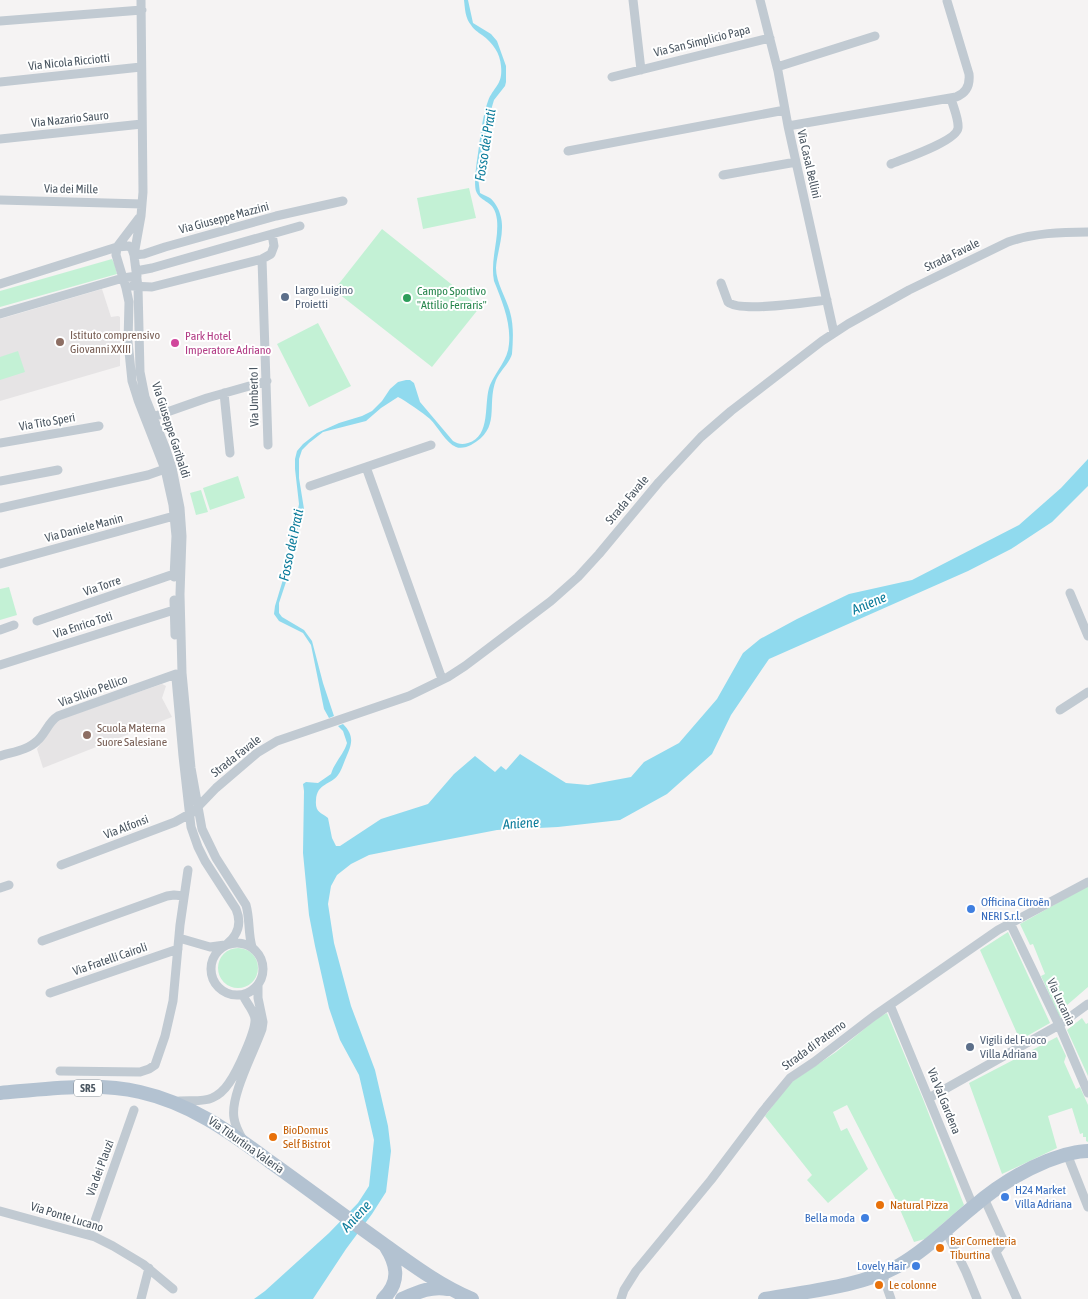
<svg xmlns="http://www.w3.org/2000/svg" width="1088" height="1299" viewBox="0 0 1088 1299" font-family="'Asap Condensed',sans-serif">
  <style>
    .education { fill: #e6e4e5 }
    .green { fill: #c3f1d5 }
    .water { fill: #90daee }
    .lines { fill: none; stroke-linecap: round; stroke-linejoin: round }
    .minor { stroke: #c1cad2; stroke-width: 9 }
    .primary { stroke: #b3c2d1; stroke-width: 14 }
    .service-dot { fill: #5c6f8a; stroke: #fff; stroke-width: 2 }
    .leisure-dot { fill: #2e9e5b; stroke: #fff; stroke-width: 2 }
    .education-dot { fill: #8d6e63; stroke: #fff; stroke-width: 2 }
    .hotel-dot { fill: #d1479c; stroke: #fff; stroke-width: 2 }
    .shop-dot { fill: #3f7fe0; stroke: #fff; stroke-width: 2 }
    .food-dot { fill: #e8710a; stroke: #fff; stroke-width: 2 }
    .labels { text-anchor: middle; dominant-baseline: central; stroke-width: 4; stroke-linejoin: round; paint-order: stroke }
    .shield { fill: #fff; stroke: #808990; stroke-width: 1 }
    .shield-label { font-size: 11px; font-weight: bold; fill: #4a5661 }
    .street-label { font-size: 12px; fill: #4a5661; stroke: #fff }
    .service-label { font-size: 12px; fill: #4e5e75; stroke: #fff; text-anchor: start }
    .leisure-label { font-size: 12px; fill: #27864d; stroke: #fff; text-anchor: start }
    .education-label { font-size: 12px; fill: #785e54; stroke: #fff; text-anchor: start }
    .hotel-label { font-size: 12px; fill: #b23c85; stroke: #fff; text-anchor: start }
    .shop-label { font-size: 12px; fill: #366cbe; stroke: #fff; text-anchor: start }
    .food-label { font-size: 12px; fill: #c56008; stroke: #fff; text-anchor: start }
    .water-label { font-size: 14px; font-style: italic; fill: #0c7c9b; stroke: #fff }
  </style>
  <rect width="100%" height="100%" fill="#f5f3f3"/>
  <path class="education" d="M 102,289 L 111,317 L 118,316 L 120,317 L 120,366 L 0,401 L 0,319 Z
    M 162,684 L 166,686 L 162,698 L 172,717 L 43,768 L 37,749 L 55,721 Z"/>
  <path class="green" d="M 469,188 L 476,218 L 423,229 L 417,198 Z
    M 382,229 L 480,307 L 432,367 L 334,290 Z
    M 112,259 L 115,265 L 117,274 L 0,307 L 0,291 Z
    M 318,323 L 351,386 L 309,407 L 277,344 Z
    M 18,351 L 25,372 L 0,380 L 0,357 Z
    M 238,476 L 245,498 L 210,510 L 203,488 Z
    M 201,490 L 208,512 L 196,515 L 190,493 Z
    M 9,587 L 17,615 L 0,620 L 0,589 Z
    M 1088,886 L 1088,987 L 1066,1006 L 1069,1011 L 1060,1018 L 1041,976 L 1045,974 L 1033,944 L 1030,945 L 1020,924 Z
    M 1008,932 L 1050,1023 L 1020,1040 L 980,950 Z
    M218 968a20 20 0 1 1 40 0a20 20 0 1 1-40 0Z
    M 887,1013 L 923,1099 L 964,1205 L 925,1239 L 914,1242 L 895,1198 L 847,1105 L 833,1112 L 841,1131 L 847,1128 L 868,1169 L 828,1203 L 807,1180 L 812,1175 L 765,1116 L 790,1083 L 836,1052 L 879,1017 Z
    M 1082,1018 L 1086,1024 L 1088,1023 L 1088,1076 L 1067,1030 Z
    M 1057,1037 L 1066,1056 L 1064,1062 L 1076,1089 L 1080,1087 L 1088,1105 L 1088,1142 L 1086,1141 L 1086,1137 L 1083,1137 L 1083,1133 L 1080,1134 L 1072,1108 L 1048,1116 L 1057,1148 L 1002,1174 L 969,1083 Z"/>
  <path class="water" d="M 464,0 L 468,0 L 473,23 L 491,34 L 497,41 L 506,66 L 506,82 L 505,86 L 494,100 L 491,110 L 478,177 L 480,193 C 483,195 487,196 490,198 C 494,201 499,209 500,214 C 506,231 497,251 496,268 C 496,283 506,297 510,312 C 514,326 513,340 512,354 C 509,364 500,371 496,380 C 486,406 502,428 471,445 C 467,447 461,449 456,447 C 446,443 438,427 430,419 C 423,413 406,401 398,397 L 381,408 L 366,421 L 323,432 L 309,443 L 302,450 L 299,459 L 299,478 L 304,509 L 299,523 L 295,549 L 290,570 L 279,603 L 279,613 L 282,617 L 304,630 L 312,641 L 323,683 L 334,716 L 329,718 L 324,709 L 311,645 L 303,633 L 279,621 L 274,614 L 275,606 L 288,563 L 299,504 L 295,469 L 295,459 L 297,451 L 303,444 L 317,433 L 339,423 L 362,416 L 372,411 L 382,401 L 390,389 L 398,382 L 406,380 L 410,380 L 414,383 L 420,402 L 453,441 C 458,444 462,445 468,443 C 492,436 483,403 490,385 C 496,371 508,360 509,344 C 511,322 502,301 494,281 C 490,260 499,240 497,220 C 495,199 481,204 476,191 C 473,181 478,156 479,146 C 481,131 483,115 488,101 C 494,86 503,85 501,66 C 500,53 493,43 482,35 C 478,32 474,30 471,25 C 465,18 465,8 464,0 Z
    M 1088,459 L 1088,486 L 1052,522 L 1011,549 L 968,571 L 769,659 L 731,715 L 712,754 L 667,794 L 620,820 L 558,827 L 497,830 L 419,845 L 369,855 L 351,864 L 337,875 L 331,886 L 328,904 L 334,943 L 351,1006 L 375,1070 L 388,1126 L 391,1151 L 386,1192 L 372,1214 L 346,1249 L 313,1299 L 254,1299 L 265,1291 L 329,1233 L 358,1203 L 369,1186 L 374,1140 L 359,1075 L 340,1040 L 329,1008 L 315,946 L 309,915 L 303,853 L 304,791 L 303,784 L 306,782 L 318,783 L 331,774 C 334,763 344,754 347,743 L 343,731 L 338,726 L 343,724 C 356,737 351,746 345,760 C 343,765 341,771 338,775 C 331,785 317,783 316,800 C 315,812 320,812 328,818 L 332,838 L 336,846 L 340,846 L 381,819 L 428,804 L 454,774 L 475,756 L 495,772 L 501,766 L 506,770 L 520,754 L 566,783 L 588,785 L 631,777 L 644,762 L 679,743 L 717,699 L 743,653 L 760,639 L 797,619 L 849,594 L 912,580 L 1019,525 L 1061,488 Z"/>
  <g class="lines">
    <path class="minor" d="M 141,0 L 143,192 L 141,216 L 134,255 L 138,287 L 140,372 L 145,397 L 165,447 L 172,468 L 180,508 L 182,536 L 180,594 L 182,673 L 191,768 L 202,829 L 216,858 L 246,905 C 250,919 248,933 252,947
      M 633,0 L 641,70
      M 760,0 L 778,71 L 788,126 L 834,333
      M 0,21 L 142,10
      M 777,67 L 875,36
      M 612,77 L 770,38
      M 0,82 L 141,67
      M 788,126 L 956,97 C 967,93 970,84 969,74 L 947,1
      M 0,139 L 142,124
      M 568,151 L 785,110
      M 891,164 C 903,159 957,141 958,128 C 959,119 953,107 951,98
      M 723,175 L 796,162
      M 0,200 L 142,204
      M 117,247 L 116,255 L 126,288 L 129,302 L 128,342 L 132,381 L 138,400 L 165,469 L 173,505 L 176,536 L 174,577
      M 117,247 L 139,218
      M 134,255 L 144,254 L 165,247 L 276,216 L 343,201
      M 262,259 L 268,445
      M 136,271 L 152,268 L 300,226
      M 721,283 L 728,302 C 740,313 808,302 827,300
      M 0,284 L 117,247 L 129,246 L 132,249 L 134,255
      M 132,286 L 152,287 L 262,259 L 271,254 L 274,246 L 272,234
      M 0,314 L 123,278 L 137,276
      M 224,393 L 230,453
      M 153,417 L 207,398 L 267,381
      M 0,443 L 99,426
      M 366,467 L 442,679
      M 0,481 L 58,470
      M 310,486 L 431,445
      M 0,508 L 148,475 L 165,469
      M 0,564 L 174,516
      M 1070,593 L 1088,636
      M 174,600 L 175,635
      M 37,621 L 174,574
      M 0,630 L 14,625
      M 0,665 L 174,610
      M 176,678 L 183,756 L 191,827 L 198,847 L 205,861 L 236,909 C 242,923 238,935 227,944
      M 1060,710 L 1088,692
      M 0,756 C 12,752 28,750 37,741 C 46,733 48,722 58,716 L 176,674
      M 61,865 L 175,822 L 193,812 L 216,788 L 257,753 L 277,741 L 409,696 L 448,677 L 465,666 L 551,601 L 578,577 L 599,554 L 659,482 L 701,437 L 731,411 L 822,341 L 848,324 L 909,290 L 1008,242 C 1034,233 1061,232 1088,232
      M 0,888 L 9,885
      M 1010,923 L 1059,1025 L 1088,1093
      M 179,938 L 210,947 L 225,945
      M 42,941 L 167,896 L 174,895 L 184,896
      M211 969a26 26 0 1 1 52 0a26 26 0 1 1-52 0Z
      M 50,993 L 178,949
      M 890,1005 L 973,1206
      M 60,1071 L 140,1072 L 149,1069 L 155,1065 L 165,1036 L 173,1001 L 180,925 L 188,870
      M 929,1098 L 1059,1025 L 1088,1004
      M 173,1102 C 186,1099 201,1103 212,1098 C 219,1095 225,1089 229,1083 C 237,1072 256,1031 255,1019 C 254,1010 246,1003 243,995
      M 243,1140 C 239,1133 235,1126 234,1118 C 230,1096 254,1052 262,1029 L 263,1022 L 258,998 L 258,985
      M 1067,1154 L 1088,1207
      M 984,1198 L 1004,1242 L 996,1252 L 1017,1299
      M 0,1211 L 95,1237 L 113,1246 L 143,1264 L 173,1289
      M 946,1231 L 966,1272 L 977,1299
      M 90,1235 L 134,1110
      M 882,1273 L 891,1299
      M 141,1299 L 149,1268
      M 621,1299 L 624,1290 L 636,1271 L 711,1180 L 763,1111 L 790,1078 L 814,1062 L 874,1016 L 998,930 L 1088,882"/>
    <path class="primary" d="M 0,1093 C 45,1089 96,1082 140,1092 C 189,1103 229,1131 269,1161 C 307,1188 344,1216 382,1243 C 411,1264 439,1285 472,1299
      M 383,1299 C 400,1283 398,1266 386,1247
      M 402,1299 C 418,1292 431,1286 448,1289
      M 765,1299 C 808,1291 859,1287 898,1266 C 926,1250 948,1227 973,1207 C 995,1188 1020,1172 1047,1161 C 1060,1156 1074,1151 1088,1151"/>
  </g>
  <g class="service-dot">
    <circle cx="285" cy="297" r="5"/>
    <circle cx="970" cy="1047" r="5"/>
  </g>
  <circle class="leisure-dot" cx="407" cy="298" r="5"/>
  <g class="education-dot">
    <circle cx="60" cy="342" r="5"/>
    <circle cx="87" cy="735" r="5"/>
  </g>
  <circle class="hotel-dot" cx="175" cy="343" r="5"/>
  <g class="shop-dot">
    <circle cx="971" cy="909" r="5"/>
    <circle cx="1005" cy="1197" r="5"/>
    <circle cx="865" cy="1218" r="5"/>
    <circle cx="916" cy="1266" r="5"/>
  </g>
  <g class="food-dot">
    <circle cx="273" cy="1137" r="5"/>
    <circle cx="880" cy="1205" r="5"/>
    <circle cx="940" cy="1248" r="5"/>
    <circle cx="879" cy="1285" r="5"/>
  </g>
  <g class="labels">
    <rect class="shield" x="74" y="1079.5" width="28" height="17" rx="4"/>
    <g class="shield-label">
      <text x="88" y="1088">SR5</text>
    </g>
    <g class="street-label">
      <text transform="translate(702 41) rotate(-14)">Via San Simplicio Papa</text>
      <text transform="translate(69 62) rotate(-6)">Via Nicola Ricciotti</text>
      <text transform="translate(70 119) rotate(-6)">Via Nazario Sauro</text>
      <text transform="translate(809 164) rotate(77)">Via Casal Bellini</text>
      <text transform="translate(71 189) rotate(1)">Via dei Mille</text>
      <text transform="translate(224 218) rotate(-15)">Via Giuseppe Mazzini</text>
      <text transform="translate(952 255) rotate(-26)">Strada Favale</text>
      <text transform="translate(254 397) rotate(-91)">Via Umberto I</text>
      <text transform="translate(47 422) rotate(-10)">Via Tito Speri</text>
      <text transform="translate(171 430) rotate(72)">Via Giuseppe Garibaldi</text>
      <text transform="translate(627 500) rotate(-50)">Strada Favale</text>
      <text transform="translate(84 528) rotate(-15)">Via Daniele Manin</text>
      <text transform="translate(102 586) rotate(-19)">Via Torre</text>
      <text transform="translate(83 625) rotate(-18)">Via Enrico Toti</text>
      <text transform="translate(93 691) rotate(-20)">Via Silvio Pellico</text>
      <text transform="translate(236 756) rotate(-38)">Strada Favale</text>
      <text transform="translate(126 827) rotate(-21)">Via Alfonsi</text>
      <text transform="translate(110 959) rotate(-19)">Via Fratelli Cairoli</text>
      <text transform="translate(1061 1002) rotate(65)">Via Lucania</text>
      <text transform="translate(814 1045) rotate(-36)">Strada di Paterno</text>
      <text transform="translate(944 1101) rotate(68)">Via Val Gardena</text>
      <text transform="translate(246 1145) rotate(35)">Via Tiburtina Valeria</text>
      <text transform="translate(100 1168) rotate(-70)">Via dei Plauzi</text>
      <text transform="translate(67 1217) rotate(17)">Via Ponte Lucano</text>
    </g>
    <g class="service-label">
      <text x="295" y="290">Largo Luigino<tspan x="295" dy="14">Proietti</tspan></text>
      <text x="980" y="1040">Vigili del Fuoco<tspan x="980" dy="14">Villa Adriana</tspan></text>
    </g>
    <g class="leisure-label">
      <text x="417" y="291">Campo Sportivo<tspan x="417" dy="14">"Attilio Ferraris"</tspan></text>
    </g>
    <g class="education-label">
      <text x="70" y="335">Istituto comprensivo<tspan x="70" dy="14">Giovanni XXIII</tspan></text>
      <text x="97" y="728">Scuola Materna<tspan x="97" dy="14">Suore Salesiane</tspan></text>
    </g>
    <g class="hotel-label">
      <text x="185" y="336">Park Hotel<tspan x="185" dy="14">Imperatore Adriano</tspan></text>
    </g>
    <g class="shop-label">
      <text x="981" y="902">Officina Citroën<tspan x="981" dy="14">NERI S.r.l.</tspan></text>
      <text x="1015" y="1190">H24 Market<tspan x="1015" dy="14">Villa Adriana</tspan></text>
      <text x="855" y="1218" text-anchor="end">Bella moda</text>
      <text x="906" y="1266" text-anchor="end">Lovely Hair</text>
    </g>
    <g class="food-label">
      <text x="283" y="1130">BioDomus<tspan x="283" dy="14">Self Bistrot</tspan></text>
      <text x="890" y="1205">Natural Pizza</text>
      <text x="950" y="1241">Bar Cornetteria<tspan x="950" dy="14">Tiburtina</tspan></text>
      <text x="889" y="1285">Le colonne</text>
    </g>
    <g class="water-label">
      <text transform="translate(485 145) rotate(-81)">Fosso dei Prati</text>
      <text transform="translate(291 545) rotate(-78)">Fosso dei Prati</text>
      <text transform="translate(869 603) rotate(-23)">Aniene</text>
      <text transform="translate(521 823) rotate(-4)">Aniene</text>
      <text transform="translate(356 1216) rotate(-47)">Aniene</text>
    </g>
  </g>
</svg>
